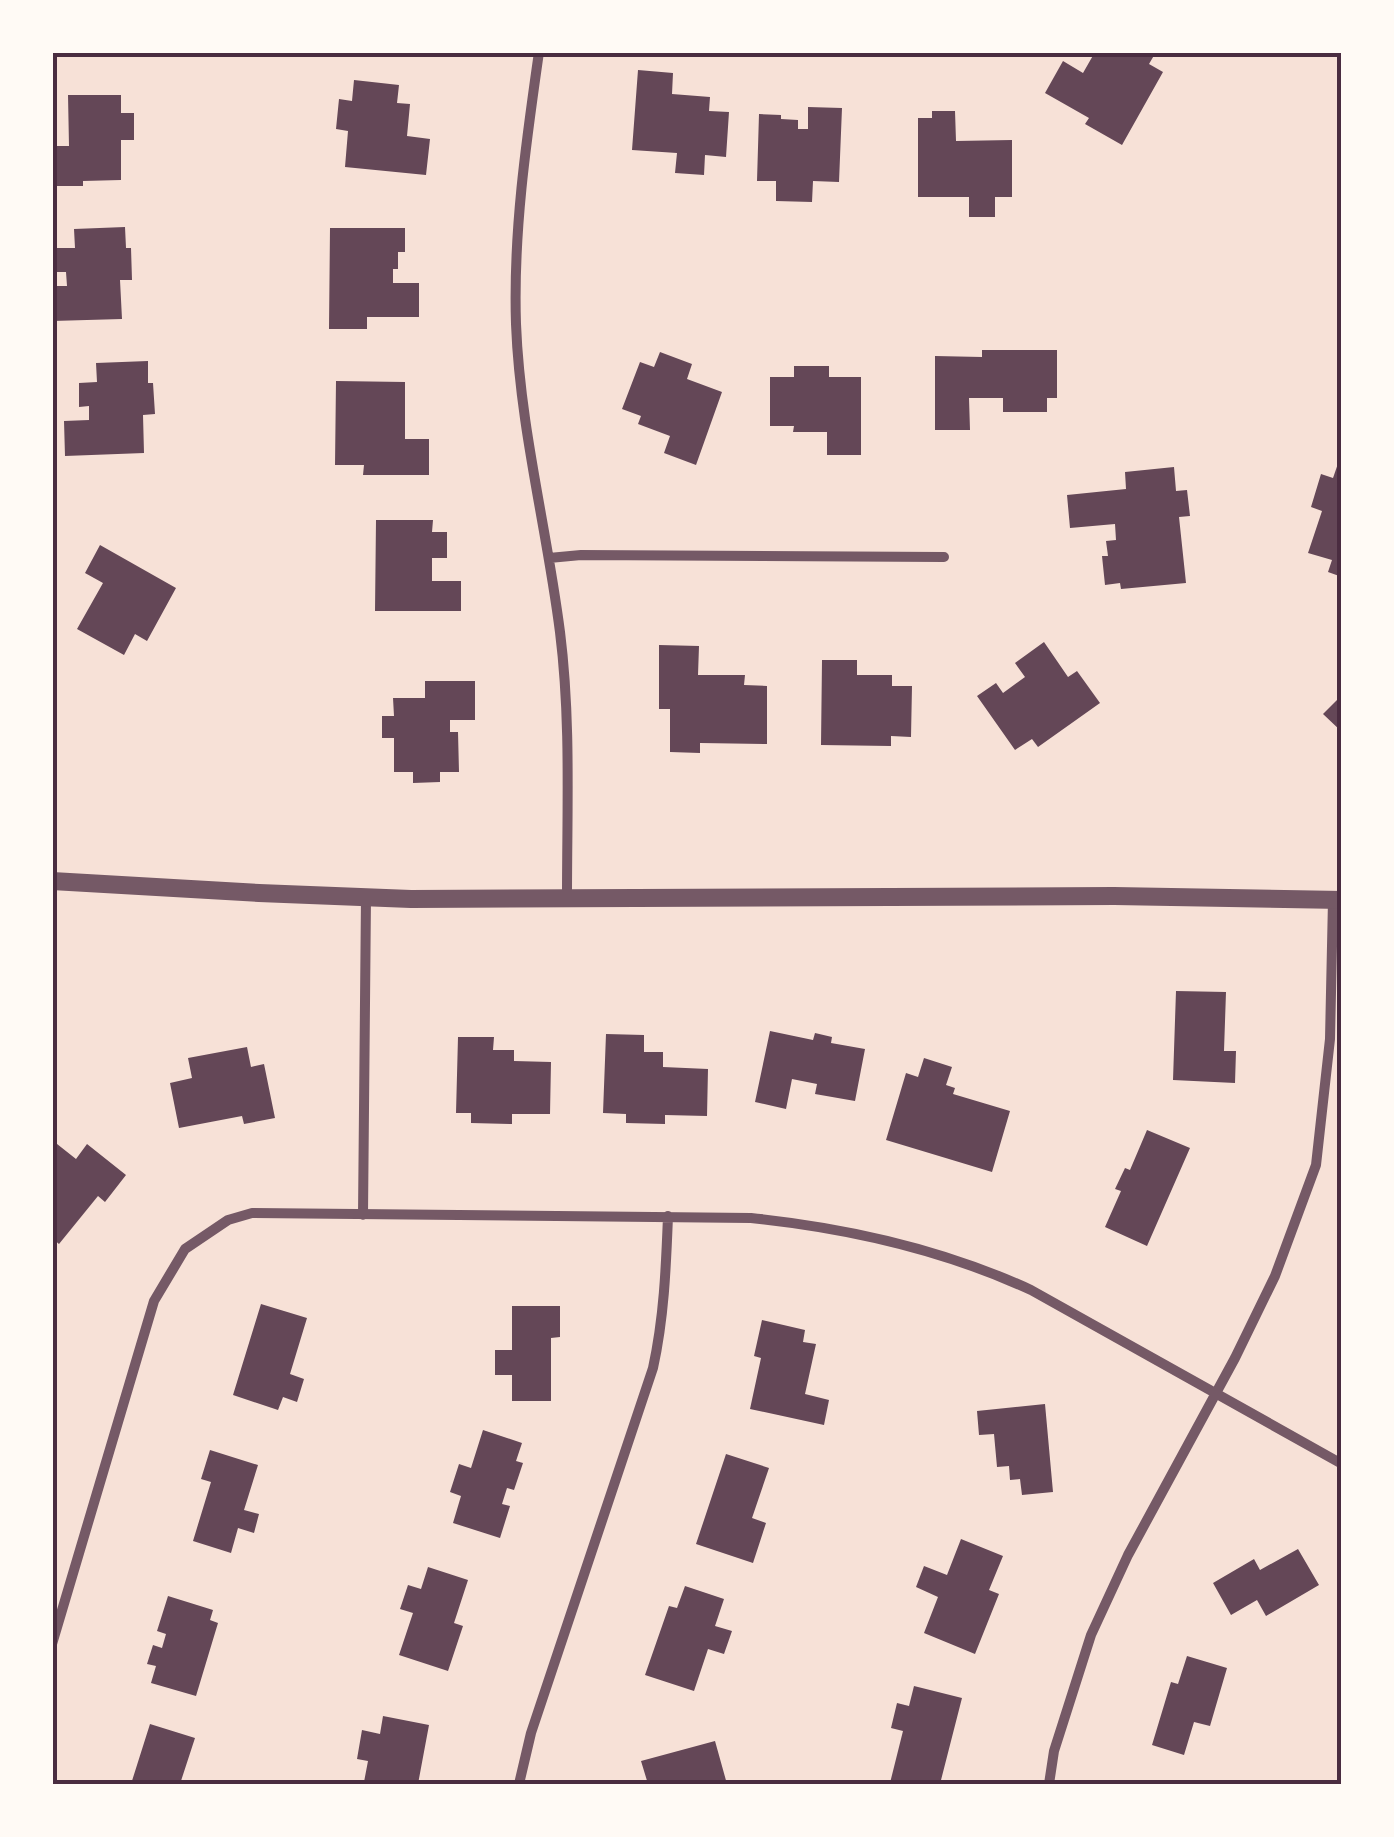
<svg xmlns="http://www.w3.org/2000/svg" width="1394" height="1837" viewBox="0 0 1394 1837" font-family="'Space Grotesk',sans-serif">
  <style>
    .building { fill: #644757 }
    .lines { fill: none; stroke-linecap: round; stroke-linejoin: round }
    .minor { stroke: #755966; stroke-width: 10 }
    .tertiary { stroke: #755966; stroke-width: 18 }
    .neatline { fill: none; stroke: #4a2c40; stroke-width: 4 }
  </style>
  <rect width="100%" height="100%" fill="#f7e1d7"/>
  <path class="building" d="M 1095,52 L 1156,52 L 1149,64 L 1163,72 L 1122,145 L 1085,124 L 1089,118 L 1045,93 L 1063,61 L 1083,73 Z
    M 638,70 L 673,73 L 672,94 L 710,97 L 709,111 L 729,112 L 726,157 L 705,155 L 704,175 L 675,173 L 677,153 L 632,150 Z
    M 354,80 L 399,85 L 397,103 L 410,104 L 407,136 L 430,139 L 426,175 L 345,167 L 348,131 L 336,129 L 339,99 L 352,101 Z
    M 68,95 L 121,95 L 121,113 L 134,113 L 134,140 L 121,140 L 121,180 L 83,181 L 83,186 L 52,186 L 52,146 L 69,146 Z
    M 808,107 L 842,108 L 839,182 L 813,181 L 812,202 L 776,201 L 776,181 L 757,181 L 759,114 L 781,115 L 781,119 L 798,120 L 798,129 L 808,129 Z
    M 932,111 L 955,111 L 956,141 L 1012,140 L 1012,197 L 995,197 L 995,217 L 969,217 L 969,197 L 918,197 L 918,118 L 932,118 Z
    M 125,227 L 126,248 L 131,248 L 132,280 L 120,280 L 122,319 L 52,321 L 52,286 L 67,286 L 66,272 L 57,272 L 56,248 L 75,248 L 74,229 Z
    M 330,228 L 405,228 L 405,252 L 398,252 L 398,269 L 393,269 L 393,283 L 419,283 L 419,317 L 367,317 L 367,329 L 329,329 Z
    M 982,350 L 1057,350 L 1057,398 L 1047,398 L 1047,412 L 1003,412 L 1003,398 L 969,398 L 970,430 L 935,430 L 935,356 L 982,357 Z
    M 660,352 L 692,364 L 687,379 L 722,392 L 696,465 L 664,453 L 670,436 L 638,424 L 641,416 L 622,409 L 640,362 L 654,367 Z
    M 148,361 L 148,383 L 153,383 L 155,414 L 143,415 L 144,453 L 65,456 L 64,421 L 89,420 L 89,406 L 79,407 L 79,383 L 97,382 L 96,363 Z
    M 794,366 L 829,366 L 829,377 L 861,377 L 861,455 L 827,455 L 827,432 L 793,432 L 794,426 L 770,426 L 770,377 L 794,377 Z
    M 336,381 L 405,382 L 405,439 L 429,439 L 429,475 L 363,475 L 364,465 L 335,465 Z
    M 1342,452 L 1342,577 L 1328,572 L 1332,560 L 1308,553 L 1322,511 L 1311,507 L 1321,474 L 1333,478 Z
    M 1174,467 L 1176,491 L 1187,490 L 1190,516 L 1179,517 L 1186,583 L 1121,589 L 1120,583 L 1105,585 L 1102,556 L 1108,556 L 1106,541 L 1116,540 L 1115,524 L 1070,528 L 1067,495 L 1126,489 L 1125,472 Z
    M 376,520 L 433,520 L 432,532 L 447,532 L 447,558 L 432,558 L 432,581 L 461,581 L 461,611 L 375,611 Z
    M 100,545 L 176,588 L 147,641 L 135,634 L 124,655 L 77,629 L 103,583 L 85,573 Z
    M 1044,642 L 1068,677 L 1077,671 L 1100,703 L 1038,747 L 1032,739 L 1015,750 L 977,696 L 996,683 L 1003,693 L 1025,677 L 1015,663 Z
    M 659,645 L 699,646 L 698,675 L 745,675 L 744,685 L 767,686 L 767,744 L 700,743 L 700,753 L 670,752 L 670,709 L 659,709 Z
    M 822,660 L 857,660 L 857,675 L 892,675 L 892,686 L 912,686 L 911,737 L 891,736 L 891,746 L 821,745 Z
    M 425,681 L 475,681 L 475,720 L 450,720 L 450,732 L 458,732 L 459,772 L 440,772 L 440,782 L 413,783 L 413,772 L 394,772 L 394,738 L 382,738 L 382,716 L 394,716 L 393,698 L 425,698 Z
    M 1342,695 L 1342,732 L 1323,714 Z
    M 1176,991 L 1226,992 L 1224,1051 L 1236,1051 L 1235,1083 L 1173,1080 Z
    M 770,1031 L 813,1040 L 815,1033 L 832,1037 L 831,1043 L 865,1049 L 855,1101 L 815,1094 L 817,1084 L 792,1079 L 786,1109 L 755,1102 Z
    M 606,1034 L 644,1035 L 644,1052 L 663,1052 L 663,1067 L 708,1069 L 707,1116 L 665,1115 L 665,1124 L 626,1123 L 626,1114 L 603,1113 Z
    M 458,1037 L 494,1037 L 493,1050 L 514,1050 L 514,1061 L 551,1062 L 550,1114 L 512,1114 L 512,1124 L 471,1123 L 471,1113 L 456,1113 Z
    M 247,1047 L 251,1067 L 264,1064 L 275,1118 L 244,1124 L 242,1116 L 179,1128 L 170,1083 L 192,1078 L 188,1058 Z
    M 924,1058 L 952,1067 L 946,1085 L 955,1088 L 953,1094 L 1010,1111 L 992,1172 L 886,1140 L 906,1073 L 918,1077 Z
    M 1147,1130 L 1190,1148 L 1147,1246 L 1105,1227 L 1121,1191 L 1115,1189 L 1125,1168 L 1130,1170 Z
    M 52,1140 L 76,1159 L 87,1144 L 126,1175 L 105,1202 L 98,1196 L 59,1244 L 52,1238 Z
    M 261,1304 L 307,1318 L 290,1374 L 304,1379 L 297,1402 L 283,1397 L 278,1410 L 233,1395 Z
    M 512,1306 L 560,1306 L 560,1337 L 551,1338 L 551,1401 L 512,1401 L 512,1375 L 495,1375 L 495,1350 L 512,1350 Z
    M 762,1320 L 805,1330 L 803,1342 L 816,1344 L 805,1394 L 829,1400 L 824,1425 L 750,1409 L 761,1358 L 754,1356 Z
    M 1045,1404 L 1053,1492 L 1022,1495 L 1020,1479 L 1010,1480 L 1009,1466 L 997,1467 L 994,1434 L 979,1435 L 977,1411 Z
    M 483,1430 L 522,1443 L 516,1461 L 523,1463 L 514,1490 L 507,1488 L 502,1504 L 510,1506 L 500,1538 L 453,1523 L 461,1496 L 450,1492 L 459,1464 L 471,1468 Z
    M 210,1450 L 258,1465 L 244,1510 L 259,1514 L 254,1533 L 238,1528 L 231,1553 L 193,1541 L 211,1482 L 201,1479 Z
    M 726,1454 L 769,1468 L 752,1518 L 766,1523 L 753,1563 L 696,1544 Z
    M 961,1539 L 1003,1556 L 989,1590 L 999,1594 L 975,1654 L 924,1633 L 938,1597 L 916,1587 L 924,1566 L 947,1575 Z
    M 1298,1549 L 1319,1585 L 1266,1616 L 1257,1600 L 1231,1615 L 1213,1583 L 1254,1559 L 1260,1570 Z
    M 428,1567 L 468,1580 L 454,1623 L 463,1626 L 448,1671 L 399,1655 L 413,1613 L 400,1609 L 408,1585 L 421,1589 Z
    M 685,1586 L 724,1599 L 715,1626 L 732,1631 L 724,1654 L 708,1649 L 694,1691 L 645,1675 L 669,1606 L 677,1608 Z
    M 168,1596 L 213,1610 L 210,1620 L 218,1623 L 196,1696 L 151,1683 L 156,1666 L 147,1664 L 153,1645 L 162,1648 L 166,1634 L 157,1631 Z
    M 1187,1656 L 1227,1668 L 1210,1726 L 1194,1722 L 1184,1755 L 1152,1745 L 1171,1682 L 1178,1684 Z
    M 914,1686 L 962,1698 L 940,1784 L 890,1783 L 903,1731 L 891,1728 L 897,1703 L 909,1706 Z
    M 383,1716 L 429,1725 L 418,1784 L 370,1784 L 364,1782 L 368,1761 L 357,1759 L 362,1730 L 380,1734 Z
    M 150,1724 L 195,1738 L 180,1784 L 131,1784 Z
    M 715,1741 L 727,1784 L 648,1784 L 641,1761 Z"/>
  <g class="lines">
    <path class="minor" d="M 539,52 C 526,143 513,233 516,324 C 520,428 547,529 560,632 C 571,720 567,808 567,897
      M 549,558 L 581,555 L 944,557
      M 363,1215 L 366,897
      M 52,1644 L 154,1301 L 185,1249 L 228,1220 L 252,1213 L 751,1218 C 849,1228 942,1249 1031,1290 L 1342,1464
      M 519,1784 L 531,1733 L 653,1368 C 664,1318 666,1268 668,1216
      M 1049,1784 L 1054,1751 L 1091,1635 L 1128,1555 L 1235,1358 L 1275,1276 L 1316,1165 L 1330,1039 L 1333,900"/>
    <path class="tertiary" d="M 52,881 L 259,893 L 411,899 L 1114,896 L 1342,900"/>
  </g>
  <rect width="1394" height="1837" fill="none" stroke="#fffaf5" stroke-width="110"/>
  <rect x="55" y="55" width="1284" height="1727" class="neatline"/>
</svg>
